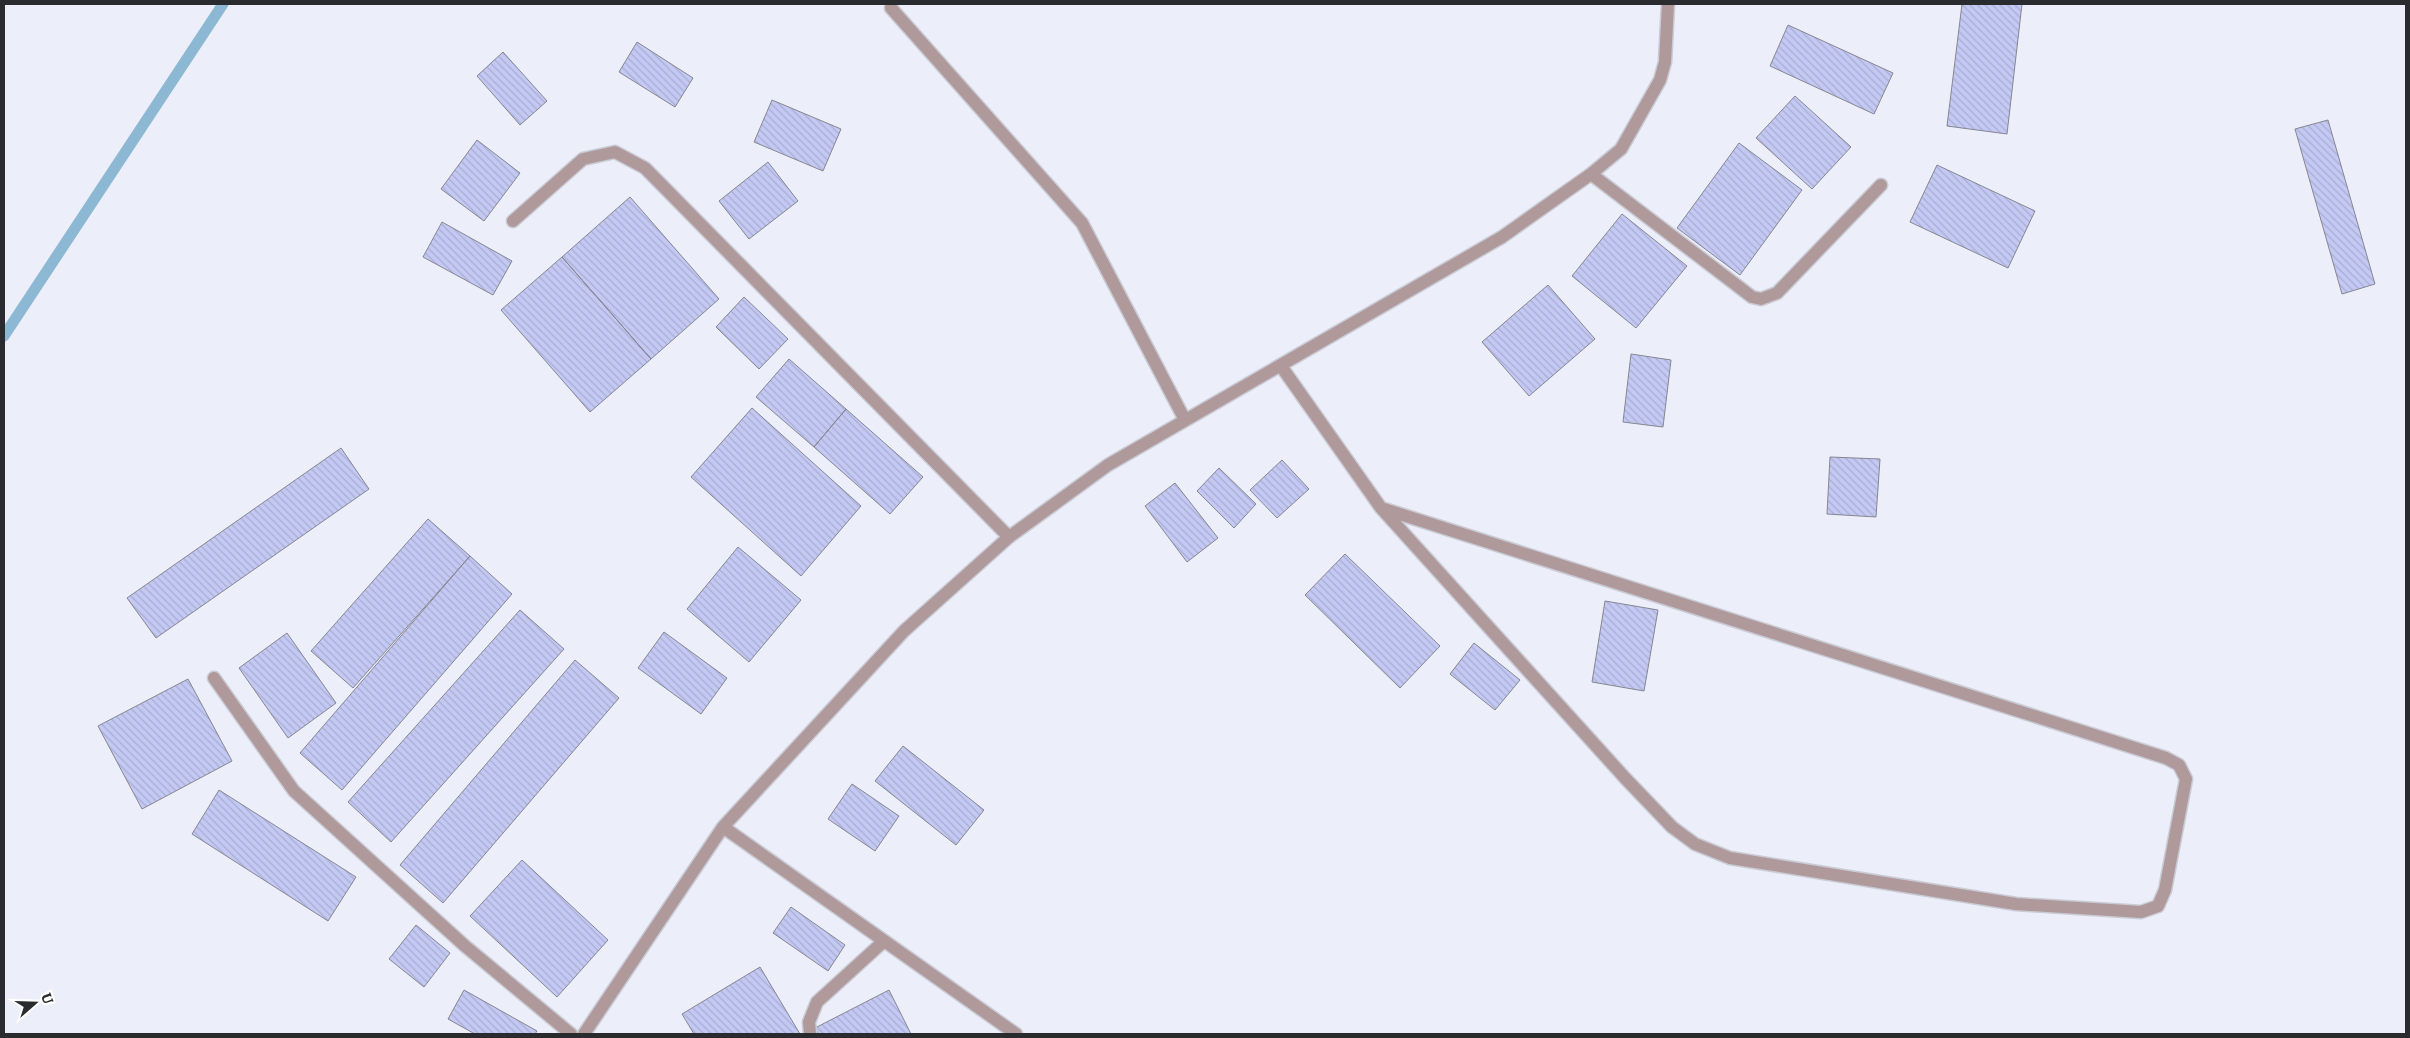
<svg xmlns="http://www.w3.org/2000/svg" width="2410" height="1038" viewBox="0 0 2410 1038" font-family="Literata,serif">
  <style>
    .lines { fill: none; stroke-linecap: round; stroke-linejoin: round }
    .stream { stroke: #8db8d3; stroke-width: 11 }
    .building { fill: url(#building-back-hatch); stroke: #858691 }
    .lane-casing { stroke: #c9cbd5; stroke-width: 15 }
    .street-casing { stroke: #c9cbd5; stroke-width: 15 }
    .lane { stroke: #b0999b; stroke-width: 12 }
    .street { stroke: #b0999b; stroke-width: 12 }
  </style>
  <defs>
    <pattern id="building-back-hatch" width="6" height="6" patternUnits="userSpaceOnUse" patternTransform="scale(1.25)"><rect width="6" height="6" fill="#c4c9f4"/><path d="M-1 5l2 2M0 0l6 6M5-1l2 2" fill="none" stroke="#a9add2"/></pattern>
  </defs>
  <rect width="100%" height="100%" fill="#eceefa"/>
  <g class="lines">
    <path class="stream" d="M 4,336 L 223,4"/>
  </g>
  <path class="building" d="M 1962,4 L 2022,4 L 2007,134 L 1947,126 Z
    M 1788,25 L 1893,73 L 1874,114 L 1770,66 Z
    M 637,42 L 693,78 L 675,107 L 619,72 Z
    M 503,52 L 547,101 L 520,125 L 477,76 Z
    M 1795,96 L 1851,147 L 1812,189 L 1756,138 Z
    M 772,100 L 841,129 L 823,171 L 754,142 Z
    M 2328,120 L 2375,284 L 2342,294 L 2295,129 Z
    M 477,140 L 520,173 L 484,221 L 441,189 Z
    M 1739,143 L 1802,190 L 1740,275 L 1677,228 Z
    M 768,162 L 798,201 L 749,239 L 719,201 Z
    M 1937,165 L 2035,211 L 2008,268 L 1910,222 Z
    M 630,197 L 719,299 L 651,359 L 562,257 Z
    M 1622,214 L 1687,266 L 1636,328 L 1572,276 Z
    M 442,222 L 512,261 L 493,295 L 423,257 Z
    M 562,257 L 651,359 L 590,412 L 501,310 Z
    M 1548,285 L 1595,339 L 1529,396 L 1482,342 Z
    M 744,297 L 788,339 L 759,369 L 716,327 Z
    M 1631,354 L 1671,360 L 1663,427 L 1623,422 Z
    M 789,359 L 846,409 L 814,447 L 756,397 Z
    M 752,408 L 861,506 L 801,576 L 691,477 Z
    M 846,409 L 923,477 L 890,514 L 814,447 Z
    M 341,448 L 369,489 L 156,638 L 127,598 Z
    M 1830,457 L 1880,459 L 1876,517 L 1827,514 Z
    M 1282,460 L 1309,489 L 1277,518 L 1250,490 Z
    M 1219,468 L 1256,504 L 1234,528 L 1197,491 Z
    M 1175,483 L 1218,538 L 1187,562 L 1145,506 Z
    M 428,519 L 470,556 L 353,688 L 311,651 Z
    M 738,547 L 801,600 L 749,662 L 687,609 Z
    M 1345,554 L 1440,646 L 1400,688 L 1305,595 Z
    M 470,556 L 512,594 L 342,790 L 300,753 Z
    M 1605,601 L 1658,610 L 1644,691 L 1592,682 Z
    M 520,610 L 564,649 L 391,842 L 348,802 Z
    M 664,632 L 727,678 L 701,714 L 638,668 Z
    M 287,633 L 336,703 L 288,738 L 239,668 Z
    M 1474,643 L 1520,680 L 1495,710 L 1450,674 Z
    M 575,660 L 619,698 L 443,903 L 400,865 Z
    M 188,679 L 232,761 L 142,809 L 98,726 Z
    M 903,746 L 984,810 L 956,845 L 875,781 Z
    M 852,784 L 899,816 L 875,851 L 828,819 Z
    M 219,790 L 356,877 L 328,921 L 192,834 Z
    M 522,860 L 608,940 L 557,997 L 470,916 Z
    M 791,907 L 845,945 L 828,971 L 773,933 Z
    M 416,925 L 450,953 L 424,987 L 389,959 Z
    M 760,967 L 800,1034 L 694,1034 L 682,1014 Z
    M 464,990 L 537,1031 L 535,1034 L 475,1034 L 448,1019 Z
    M 889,990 L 911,1034 L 818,1034 L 815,1028 Z"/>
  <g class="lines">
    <defs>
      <path id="lane" d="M 513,221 L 583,159 L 615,152 L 645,168 L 1009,537
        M 214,678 L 294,791 L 465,946 L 571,1034
        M 810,1034 L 809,1022 L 817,1002 L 884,941"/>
      <path id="street" d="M 891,8 L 1082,223 L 1185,420
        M 1591,174 L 1752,297 L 1761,299 L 1777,293 L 1881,185
        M 1281,366 L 1381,508 L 1625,778 L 1672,827 L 1695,844 L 1730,858 L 2016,904 L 2141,912 L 2158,906 L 2165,890 L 2186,779 L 2179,765 L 2166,758 L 1381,508
        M 723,827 L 1016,1034
        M 584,1034 L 723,827 L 904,631 L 1009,537 L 1108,465 L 1502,237 L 1591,174 L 1621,149 L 1660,80 L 1665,62 L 1668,4"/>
    </defs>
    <use href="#lane" class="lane-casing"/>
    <use href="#street" class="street-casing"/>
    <use href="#lane" class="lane"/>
    <use href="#street" class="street"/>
  </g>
  <rect width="2410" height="1038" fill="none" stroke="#2a2b2f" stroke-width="10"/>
  <g transform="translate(35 1003) rotate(70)" stroke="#ffffff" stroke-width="4" paint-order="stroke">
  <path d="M0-4L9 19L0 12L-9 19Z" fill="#2a2b2f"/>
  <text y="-8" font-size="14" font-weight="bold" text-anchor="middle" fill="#2a2b2f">U</text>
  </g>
</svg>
